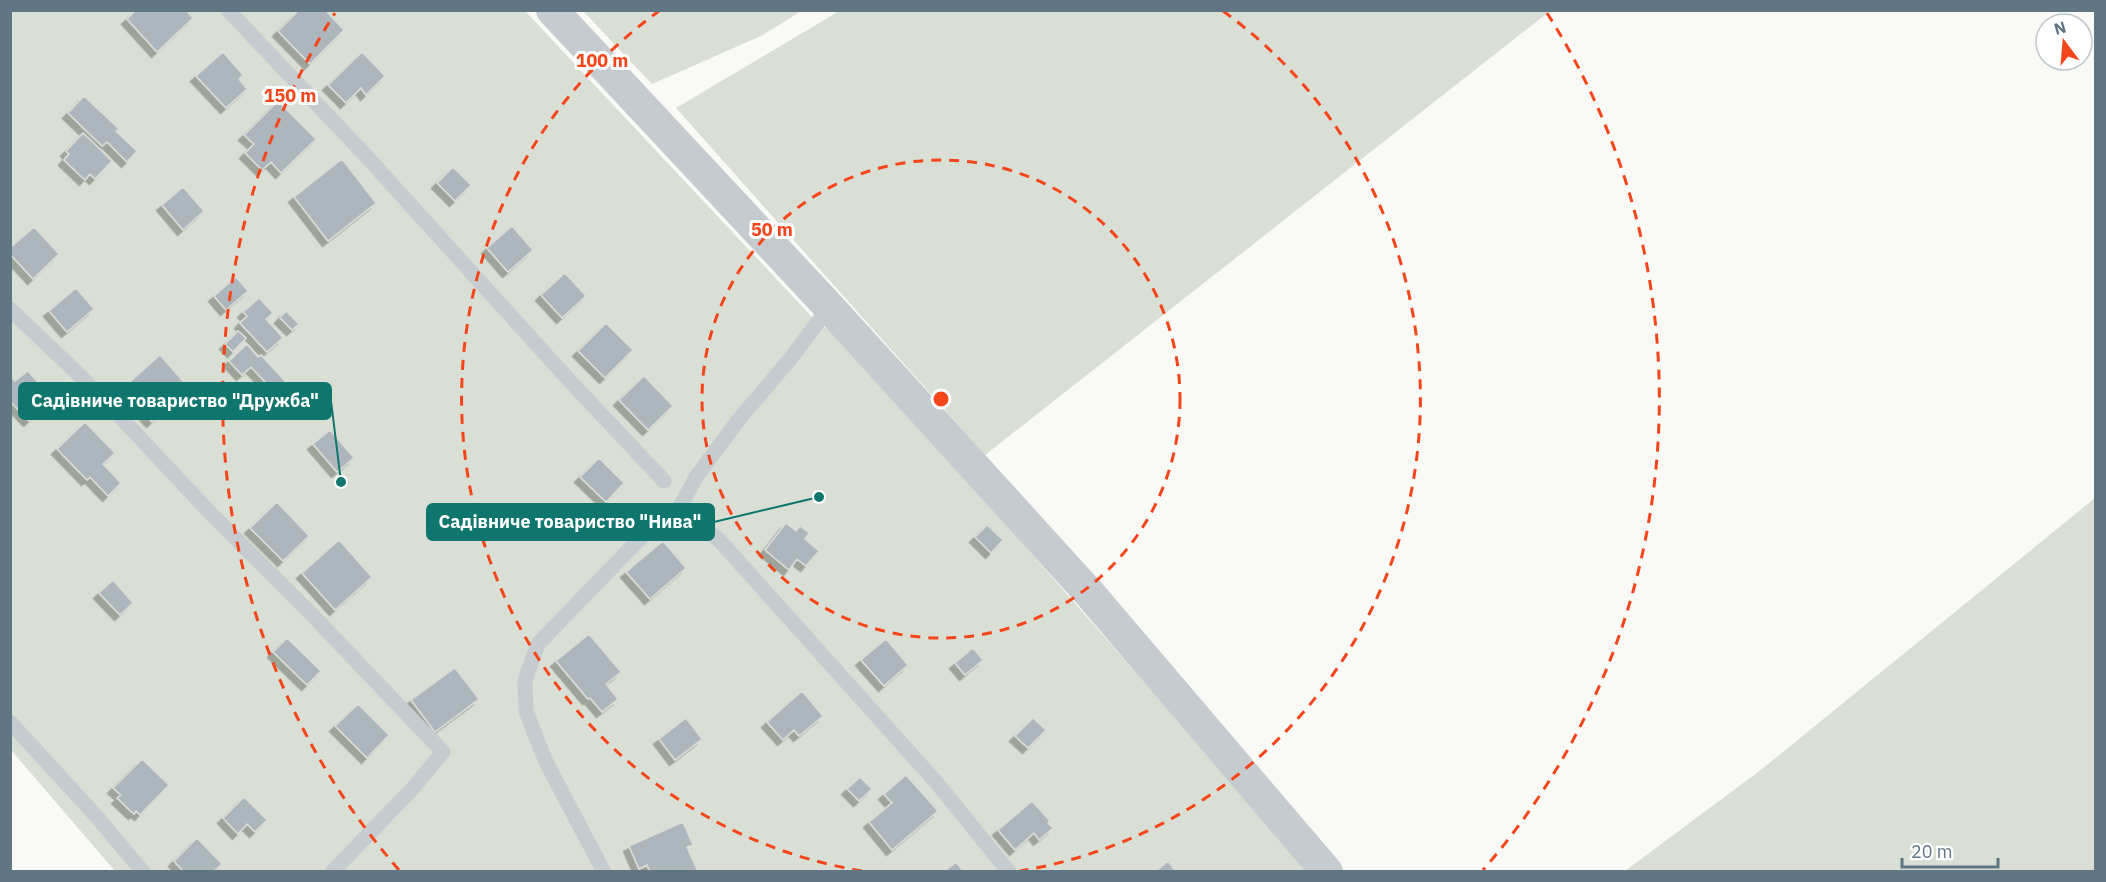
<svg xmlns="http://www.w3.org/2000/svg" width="2106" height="882" viewBox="0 0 2106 882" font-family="'IBM Plex Sans',sans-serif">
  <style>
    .green { fill: #d9dfd4 }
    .building { fill: #acb6bc; stroke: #dbdbd8; stroke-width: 1.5; filter: url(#shadow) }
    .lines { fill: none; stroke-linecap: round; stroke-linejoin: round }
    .service { stroke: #c6cbcf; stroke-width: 15 }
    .minor { stroke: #c6cbcf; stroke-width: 32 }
    .ring { fill: none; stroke: #f5451a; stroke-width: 3; stroke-dasharray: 10 8 }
    .centre { fill: #f5451a; stroke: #fff; stroke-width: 3 }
    .ring-label { font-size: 18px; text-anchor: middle; font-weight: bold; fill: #f5451a; stroke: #fff; stroke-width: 6; stroke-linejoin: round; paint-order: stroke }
    .leader { fill: none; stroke: #0f766e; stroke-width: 2 }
    .callout-dot { fill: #0f766e; stroke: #fff; stroke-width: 2 }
    .callout { fill: #0f766e; stroke: #0f766e; stroke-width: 2 }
    .callout-label { font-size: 18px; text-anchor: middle; font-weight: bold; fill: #fff }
  </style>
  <defs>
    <filter id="shadow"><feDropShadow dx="-5.5" dy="5.5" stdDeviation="0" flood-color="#0004"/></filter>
  </defs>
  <rect width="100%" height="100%" fill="#f9f9f6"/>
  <path class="green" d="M 841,10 L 1550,10 L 1550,11 L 985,455 L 676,108 Z
    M 11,11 L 525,11 L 813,318 L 851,348 L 1310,871 L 115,871 L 11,750 Z
    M 583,11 L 801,11 L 763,35 L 652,84 Z
    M 2095,498 L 2095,871 L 1625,871 L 1762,769 Z"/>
  <path class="building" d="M 136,10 L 186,10 L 193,18 L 157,52 L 127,19 Z
    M 299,10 L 325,10 L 344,30 L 310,64 L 278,31 Z
    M 223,52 L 243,75 L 239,79 L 247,89 L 226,108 L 196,76 Z
    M 362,52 L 385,76 L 366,95 L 361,88 L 346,103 L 328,85 Z
    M 84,96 L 119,129 L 116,131 L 137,151 L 127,162 L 107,142 L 102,146 L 68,113 Z
    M 278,101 L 316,139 L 281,173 L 271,162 L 262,170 L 245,153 L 254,144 L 244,135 Z
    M 83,133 L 112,161 L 95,179 L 90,174 L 85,180 L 64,160 L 69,154 L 66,151 Z
    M 342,159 L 376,203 L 328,241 L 294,197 Z
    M 453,167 L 471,185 L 455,201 L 437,183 Z
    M 183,187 L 204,211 L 183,230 L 162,205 Z
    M 512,226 L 533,250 L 508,272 L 487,248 Z
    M 34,227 L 59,254 L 33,279 L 10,254 L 10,248 Z
    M 565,273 L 586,296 L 562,318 L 541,295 Z
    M 236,277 L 248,291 L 226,310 L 214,296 Z
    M 76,288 L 94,309 L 67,332 L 49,311 Z
    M 259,298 L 273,313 L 266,319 L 283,338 L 267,352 L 240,323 L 247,316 L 243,312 Z
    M 286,311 L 299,324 L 292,330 L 280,318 Z
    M 606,323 L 633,350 L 605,378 L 578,351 Z
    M 238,331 L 246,338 L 233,352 L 225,344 Z
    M 247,344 L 258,357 L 261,355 L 285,381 L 274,391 L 251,367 L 242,375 L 229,361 Z
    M 160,355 L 189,388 L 152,422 L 122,389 Z
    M 28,371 L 53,399 L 29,421 L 10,401 L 10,376 L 15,381 Z
    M 644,376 L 673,406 L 648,430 L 619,400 Z
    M 85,422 L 115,453 L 103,464 L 121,483 L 108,496 L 90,477 L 87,480 L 57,449 Z
    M 330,430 L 354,458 L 337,472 L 313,444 Z
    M 599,458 L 624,483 L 606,502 L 580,477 Z
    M 277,502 L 309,536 L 283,561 L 250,528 Z
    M 786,523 L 796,531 L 800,526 L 809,533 L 805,539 L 819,551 L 806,566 L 797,559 L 789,570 L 765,550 Z
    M 987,525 L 1003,540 L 991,553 L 975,537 Z
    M 339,540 L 372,577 L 335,610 L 302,573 Z
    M 663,541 L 686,568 L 650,599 L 626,572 Z
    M 113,580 L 133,603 L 120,615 L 99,593 Z
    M 589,634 L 621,672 L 606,684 L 618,699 L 602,712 L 590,698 L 588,699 L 556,661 Z
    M 287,638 L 321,671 L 307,685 L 273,652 Z
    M 886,639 L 908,665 L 884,686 L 861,660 Z
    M 973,648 L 983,660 L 965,675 L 955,663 Z
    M 455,668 L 479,699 L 435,732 L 411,700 Z
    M 802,691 L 823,716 L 799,736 L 794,730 L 783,740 L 767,722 Z
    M 358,704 L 389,735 L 367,758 L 335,726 Z
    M 686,718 L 702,739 L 675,760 L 659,739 Z
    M 1033,718 L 1046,730 L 1028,748 L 1015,736 Z
    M 142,759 L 169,785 L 140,815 L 136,811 L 134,814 L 117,798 L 121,795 L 113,788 Z
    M 906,775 L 938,811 L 892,850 L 869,822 L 892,803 L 884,794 Z
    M 860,777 L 872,789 L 859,801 L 847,789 Z
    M 244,797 L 267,820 L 255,832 L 247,824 L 238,834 L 223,818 Z
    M 1032,801 L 1050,821 L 1048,823 L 1053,828 L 1039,840 L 1034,833 L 1015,850 L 998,830 Z
    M 683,822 L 693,845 L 687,847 L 698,872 L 650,872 L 647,865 L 639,869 L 629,846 Z
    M 197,838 L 222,864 L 213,872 L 184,872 L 174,861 Z
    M 1168,861 L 1176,872 L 1155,872 Z
    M 956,862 L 964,872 L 944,872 Z"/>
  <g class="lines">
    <path class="service" d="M 228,10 L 367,157 L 568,379 L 664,481
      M 10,309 L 98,393 L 213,516 L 319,622 L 443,752 L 414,787 L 332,872
      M 680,507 L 720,541 L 936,782 L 1009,872
      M 10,722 L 97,817 L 143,872
      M 604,872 L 546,762 L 526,711 L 525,680 L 538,644 L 651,527 L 680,507 L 696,477 L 740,418 L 791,358 L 829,307"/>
    <path class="minor" d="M 552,10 L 829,307 L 1090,594 L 1327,872"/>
  </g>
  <g class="ring">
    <circle cx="941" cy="399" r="239"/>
    <path d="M862 871A479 479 0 0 1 659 11M1223 11A479 479 0 0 1 1020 871"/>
    <path d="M399 870A718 718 0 0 1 335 13M1547 13A718 718 0 0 1 1483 870"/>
  </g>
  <circle cx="941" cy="399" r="9" class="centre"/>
  <g class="ring-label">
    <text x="602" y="67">100 m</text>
    <text x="290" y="102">150 m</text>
    <text x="772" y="236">50 m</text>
  </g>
  <path class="leader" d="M341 482L331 401M819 497L714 522"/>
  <g class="callout-dot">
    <circle cx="341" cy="482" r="6"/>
    <circle cx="819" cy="497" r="6"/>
  </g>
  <g class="callout">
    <rect x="19" y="383" width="312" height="36" rx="6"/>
    <rect x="427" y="504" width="287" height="36" rx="6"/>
  </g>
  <g class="callout-label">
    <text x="175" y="407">Садівниче товариство "Дружба"</text>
    <text x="570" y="528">Садівниче товариство "Нива"</text>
  </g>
  <rect width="2106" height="882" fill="none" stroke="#617684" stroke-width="24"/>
  <g transform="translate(2064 42) rotate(344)"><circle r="28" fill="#ffffff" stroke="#c0c8ce" stroke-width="1.5"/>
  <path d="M0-4.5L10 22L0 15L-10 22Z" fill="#f5451a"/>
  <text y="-9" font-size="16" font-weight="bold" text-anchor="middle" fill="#617684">N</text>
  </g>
  <path d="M1902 858v9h96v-9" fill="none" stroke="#617684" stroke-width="3"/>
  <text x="1911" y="858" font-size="18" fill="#617684" stroke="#ffffff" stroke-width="4.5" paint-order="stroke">20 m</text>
</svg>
